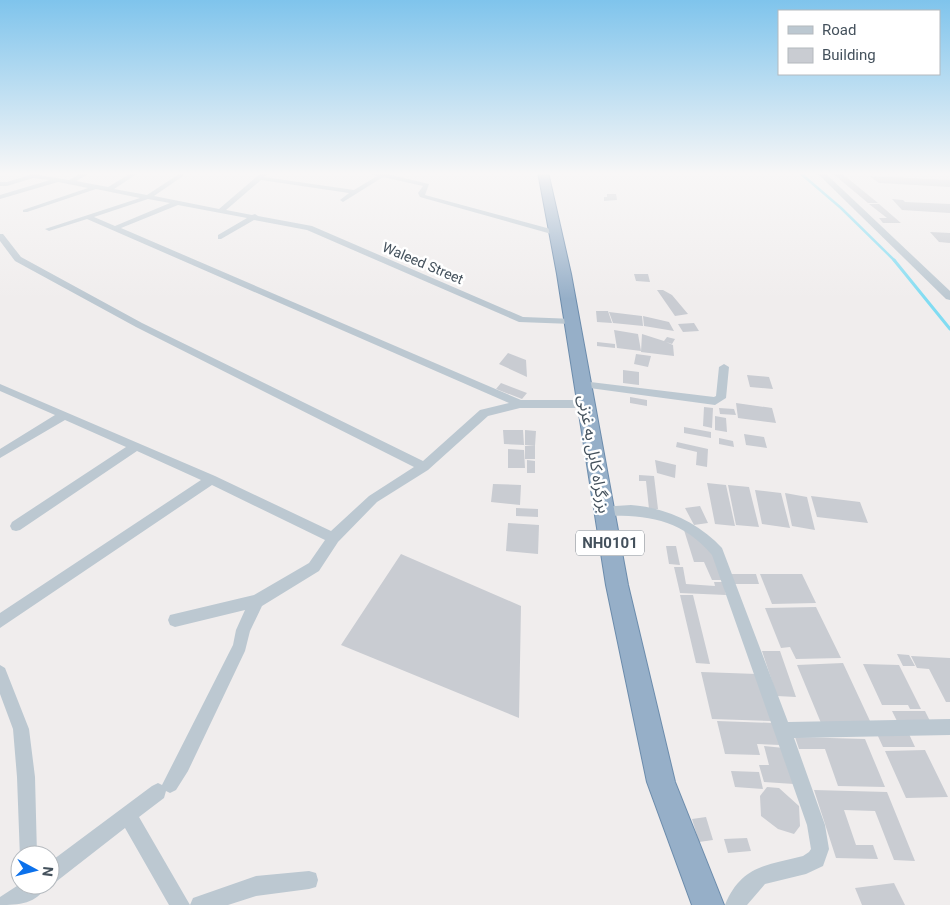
<svg xmlns="http://www.w3.org/2000/svg" width="950" height="905" viewBox="0 0 950 905" font-family="Roboto,'Noto Sans Arabic',sans-serif">
  <style>
    .lines { fill: none; stroke-linecap: round; stroke-linejoin: round }
    .stream-far1 { stroke: #81dcf2; stroke-width: 2.5 }
    .stream { stroke: #81dcf2; stroke-width: 3 }
    .building { fill: #c9ccd2 }
    .trunk-casing { stroke: #6c8cac; stroke-width: 2 }
    .minor { fill: #bcc8d1; fill-rule: evenodd }
    .tertiary { fill: #bcc8d1; fill-rule: evenodd }
    .trunk { fill: #96afc8; fill-rule: evenodd }
    .labels { text-anchor: middle; dominant-baseline: central; stroke-width: 5; stroke-linejoin: round; paint-order: stroke }
    .far-street-label { font-size: 14px; fill: #44515c; stroke: #fff }
    .shield { fill: #fff; stroke: #7c858d; stroke-width: 1 }
    .shield-label { font-size: 15px; font-weight: bold; fill: #44515c }
    .street-label { font-size: 16px; fill: #44515c; stroke: #fff }
  </style>
  <rect width="100%" height="100%" fill="#f0eded"/>
  <g class="lines">
    <path class="stream-far1" d="M 799,172 L 841,208 L 895,261"/>
    <path class="stream" d="M 894,260 L 950,329"/>
  </g>
  <path class="building" d="M 831,172 L 840,172 L 878,203 L 868,203 Z
    M 869,176 L 950,180 L 950,187 L 879,183 Z
    M 607,194 L 616,194 L 617,200 L 604,201 L 604,197 L 607,197 Z
    M 892,199 L 903,200 L 905,202 L 950,204 L 950,213 L 902,210 Z
    M 869,204 L 879,204 L 901,223 L 883,223 L 879,218 L 887,218 Z
    M 930,232 L 950,233 L 950,243 L 939,242 Z
    M 634,274 L 648,274 L 650,282 L 636,281 Z
    M 657,290 L 663,290 L 672,295 L 688,314 L 675,316 Z
    M 596,311 L 608,311 L 612,323 L 597,322 Z
    M 609,312 L 642,316 L 643,326 L 613,323 Z
    M 643,316 L 669,322 L 674,331 L 644,326 Z
    M 694,323 L 699,331 L 683,332 L 678,324 Z
    M 614,330 L 638,334 L 641,351 L 617,348 Z
    M 642,334 L 664,341 L 667,337 L 675,339 L 672,344 L 666,342 L 673,345 L 674,356 L 641,352 Z
    M 597,342 L 615,344 L 615,348 L 597,346 Z
    M 508,353 L 526,360 L 527,377 L 499,364 Z
    M 636,354 L 651,356 L 648,367 L 634,364 Z
    M 623,370 L 639,372 L 639,385 L 623,383 Z
    M 747,375 L 769,377 L 773,389 L 750,387 Z
    M 501,383 L 527,393 L 522,399 L 496,389 Z
    M 630,397 L 647,400 L 647,406 L 630,403 Z
    M 736,403 L 772,408 L 776,423 L 738,418 Z
    M 704,407 L 713,408 L 712,428 L 703,426 Z
    M 719,408 L 734,409 L 736,415 L 720,414 Z
    M 715,416 L 726,418 L 727,432 L 715,430 Z
    M 684,427 L 711,432 L 711,438 L 684,433 Z
    M 503,430 L 523,430 L 524,445 L 504,444 Z
    M 525,430 L 536,431 L 535,446 L 525,445 Z
    M 744,434 L 764,437 L 767,448 L 746,445 Z
    M 719,438 L 733,441 L 734,447 L 719,444 Z
    M 677,442 L 708,449 L 707,467 L 696,465 L 697,452 L 676,447 Z
    M 525,446 L 535,446 L 535,459 L 525,459 Z
    M 508,449 L 524,450 L 525,468 L 508,468 Z
    M 527,460 L 535,461 L 535,473 L 527,473 Z
    M 655,460 L 676,465 L 675,478 L 657,473 Z
    M 639,475 L 654,476 L 658,509 L 649,509 L 646,481 L 639,481 Z
    M 707,483 L 726,485 L 735,526 L 715,524 Z
    M 493,484 L 521,485 L 520,505 L 491,502 Z
    M 728,485 L 749,487 L 759,527 L 736,525 Z
    M 755,490 L 781,493 L 790,528 L 762,524 Z
    M 785,493 L 807,497 L 815,530 L 792,526 Z
    M 811,496 L 860,502 L 868,523 L 817,517 Z
    M 700,506 L 708,523 L 694,525 L 685,508 Z
    M 516,508 L 538,509 L 538,517 L 516,516 Z
    M 508,523 L 539,525 L 538,554 L 506,551 Z
    M 684,530 L 710,545 L 722,580 L 712,580 L 704,562 L 694,562 Z
    M 666,546 L 676,546 L 680,565 L 669,564 Z
    M 401,554 L 521,606 L 519,718 L 341,645 Z
    M 674,567 L 683,567 L 686,584 L 715,586 L 714,582 L 723,582 L 726,595 L 680,593 Z
    M 731,574 L 756,574 L 759,584 L 735,584 Z
    M 760,574 L 802,574 L 816,603 L 772,604 Z
    M 680,595 L 693,595 L 710,664 L 696,663 Z
    M 816,607 L 841,658 L 796,659 L 790,647 L 781,648 L 765,608 Z
    M 762,651 L 780,651 L 796,697 L 777,696 Z
    M 897,654 L 909,655 L 915,666 L 903,666 Z
    M 911,656 L 950,658 L 950,702 L 946,702 L 929,669 L 917,668 Z
    M 843,663 L 870,721 L 821,723 L 797,665 Z
    M 863,664 L 899,665 L 921,709 L 910,709 L 908,705 L 882,705 Z
    M 701,672 L 757,674 L 772,721 L 712,719 Z
    M 892,711 L 925,711 L 931,723 L 898,723 Z
    M 717,721 L 773,723 L 780,745 L 757,744 L 760,755 L 725,754 Z
    M 877,734 L 909,734 L 915,747 L 883,747 Z
    M 795,737 L 865,739 L 885,787 L 838,786 L 825,749 L 799,749 Z
    M 764,746 L 784,748 L 794,784 L 764,782 L 759,765 L 769,765 Z
    M 925,750 L 948,797 L 906,798 L 885,751 Z
    M 731,771 L 759,772 L 763,789 L 735,787 Z
    M 767,787 L 779,788 L 799,806 L 800,826 L 794,834 L 778,829 L 761,816 L 760,796 Z
    M 814,790 L 887,792 L 915,861 L 894,860 L 875,811 L 844,810 L 856,845 L 873,845 L 878,859 L 836,858 Z
    M 706,817 L 713,840 L 699,842 L 692,819 Z
    M 747,838 L 751,851 L 728,853 L 724,839 Z
    M 894,883 L 905,905 L 862,905 L 855,888 Z"/>
  <g class="lines">
    <defs>
      <path id="trunk" d="M 538,172 L 548,172 L 571,274 L 628,585 L 675,782 L 724,905 L 692,905 L 647,782 L 606,585 L 557,274 Z"/>
    </defs>
    <use href="#trunk" class="trunk-casing"/>
    <path class="minor" d="M 84,172 L 92,172 L 76,181 L 108,187 L 133,172 L 140,172 L 114,189 L 147,195 L 179,174 L 183,174 L 183,176 L 154,196 L 219,209 L 262,172 L 268,173 L 264,177 L 354,190 L 377,176 L 365,172 L 387,172 L 387,174 L 429,184 L 425,195 L 558,231 L 558,235 L 555,235 L 420,197 L 418,193 L 423,186 L 383,177 L 343,202 L 340,200 L 349,193 L 261,180 L 226,210 L 252,215 L 255,214 L 258,216 L 312,226 L 523,317 L 575,319 L 576,321 L 572,324 L 519,322 L 307,230 L 254,220 L 221,239 L 218,239 L 218,235 L 247,218 L 178,205 L 121,228 L 521,400 L 586,400 L 591,404 L 586,408 L 520,408 L 488,416 L 428,470 L 377,502 L 338,542 L 319,571 L 262,606 L 250,631 L 245,651 L 188,771 L 176,790 L 170,793 L 166,791 L 164,798 L 139,817 L 190,905 L 169,905 L 125,828 L 57,881 L 50,883 L 50,862 L 152,786 L 158,783 L 162,785 L 233,645 L 236,630 L 245,610 L 175,627 L 170,625 L 168,620 L 170,615 L 254,595 L 309,563 L 325,540 L 212,485 L 0,628 L 0,613 L 201,480 L 137,451 L 20,530 L 16,531 L 12,530 L 10,526 L 12,522 L 126,447 L 65,420 L 0,458 L 0,449 L 55,415 L 0,391 L 0,384 L 215,476 L 331,531 L 369,496 L 414,467 L 136,327 L 15,261 L 0,241 L 0,234 L 3,234 L 21,257 L 142,323 L 423,461 L 480,410 L 509,403 L 87,219 L 49,231 L 45,229 L 140,198 L 96,189 L 27,212 L 23,212 L 23,210 L 88,188 L 58,182 L 0,199 L 0,195 L 50,180 L 33,178 L 7,186 L 0,186 L 0,182 L 7,182 L 33,174 L 69,180 ZM 148,199 L 170,203 L 115,226 L 94,217 Z
      M 724,364 L 729,367 L 726,398 L 715,405 L 582,387 L 577,384 L 582,381 L 714,397 L 716,396 L 719,367 Z
      M 631,505 C 665,507 699,523 722,548 L 788,722 L 950,719 L 950,735 L 794,738 L 825,825 L 829,849 L 823,866 L 806,874 L 765,884 L 747,905 L 725,905 C 741,866 767,865 803,856 L 809,852 L 811,849 L 807,825 L 712,555 C 681,519 648,515 604,516 L 600,515 L 598,511 L 600,507 Z
      M 0,665 L 5,668 L 29,729 L 35,777 L 37,855 L 20,855 L 20,858 L 17,777 L 13,729 L 0,694 Z
      M 309,871 L 316,873 L 318,880 L 316,887 L 309,889 L 256,896 L 228,905 L 190,905 L 193,898 L 256,876 Z
      M 20,884 L 46,885 C 38,904 18,905 0,905 L 0,897 Z"/>
    <path class="tertiary" d="M 816,172 L 824,172 L 950,291 L 950,300 L 946,299 Z"/>
    <use href="#trunk" class="trunk"/>
  </g>
  <linearGradient id="sky" x2="0" y2="1"><stop stop-color="#7fc4ec"/><stop offset="0.58" stop-color="#f8f7f7"/><stop offset="1" stop-color="#f8f7f7" stop-opacity="0"/></linearGradient>
  <rect width="950" height="299" fill="url(#sky)"/>
  <g class="labels">
    <g class="far-street-label">
      <text transform="translate(423 263) rotate(23)">Waleed Street</text>
    </g>
    <rect class="shield" x="576" y="530.5" width="68" height="25" rx="4"/>
    <g class="shield-label">
      <text x="610" y="543">NH0101</text>
    </g>
    <g class="street-label">
      <text transform="translate(594 454) rotate(80)">بزرگراه کابل به غزنی</text>
    </g>
  </g>
  <rect x="778" y="10" width="162" height="65" fill="#ffffff" stroke="#b4b9be"/>
  <rect x="788" y="26" width="25" height="8" fill="#bcc8d1" stroke="#b4b9be"/>
  <text x="822" y="35" font-size="15" fill="#44515c">Road</text>
  <rect x="788" y="48" width="25" height="15" fill="#c9ccd2" stroke="#b4b9be"/>
  <text x="822" y="60" font-size="15" fill="#44515c">Building</text>
  <g transform="translate(35 870) rotate(97)"><circle r="24" fill="#ffffff" stroke="#b4b9be"/>
  <path d="M0-4L9 19L0 12L-9 19Z" fill="#0c71eb"/>
  <text y="-8" font-size="14" font-weight="bold" text-anchor="middle" fill="#44515c">N</text>
  </g>
</svg>
